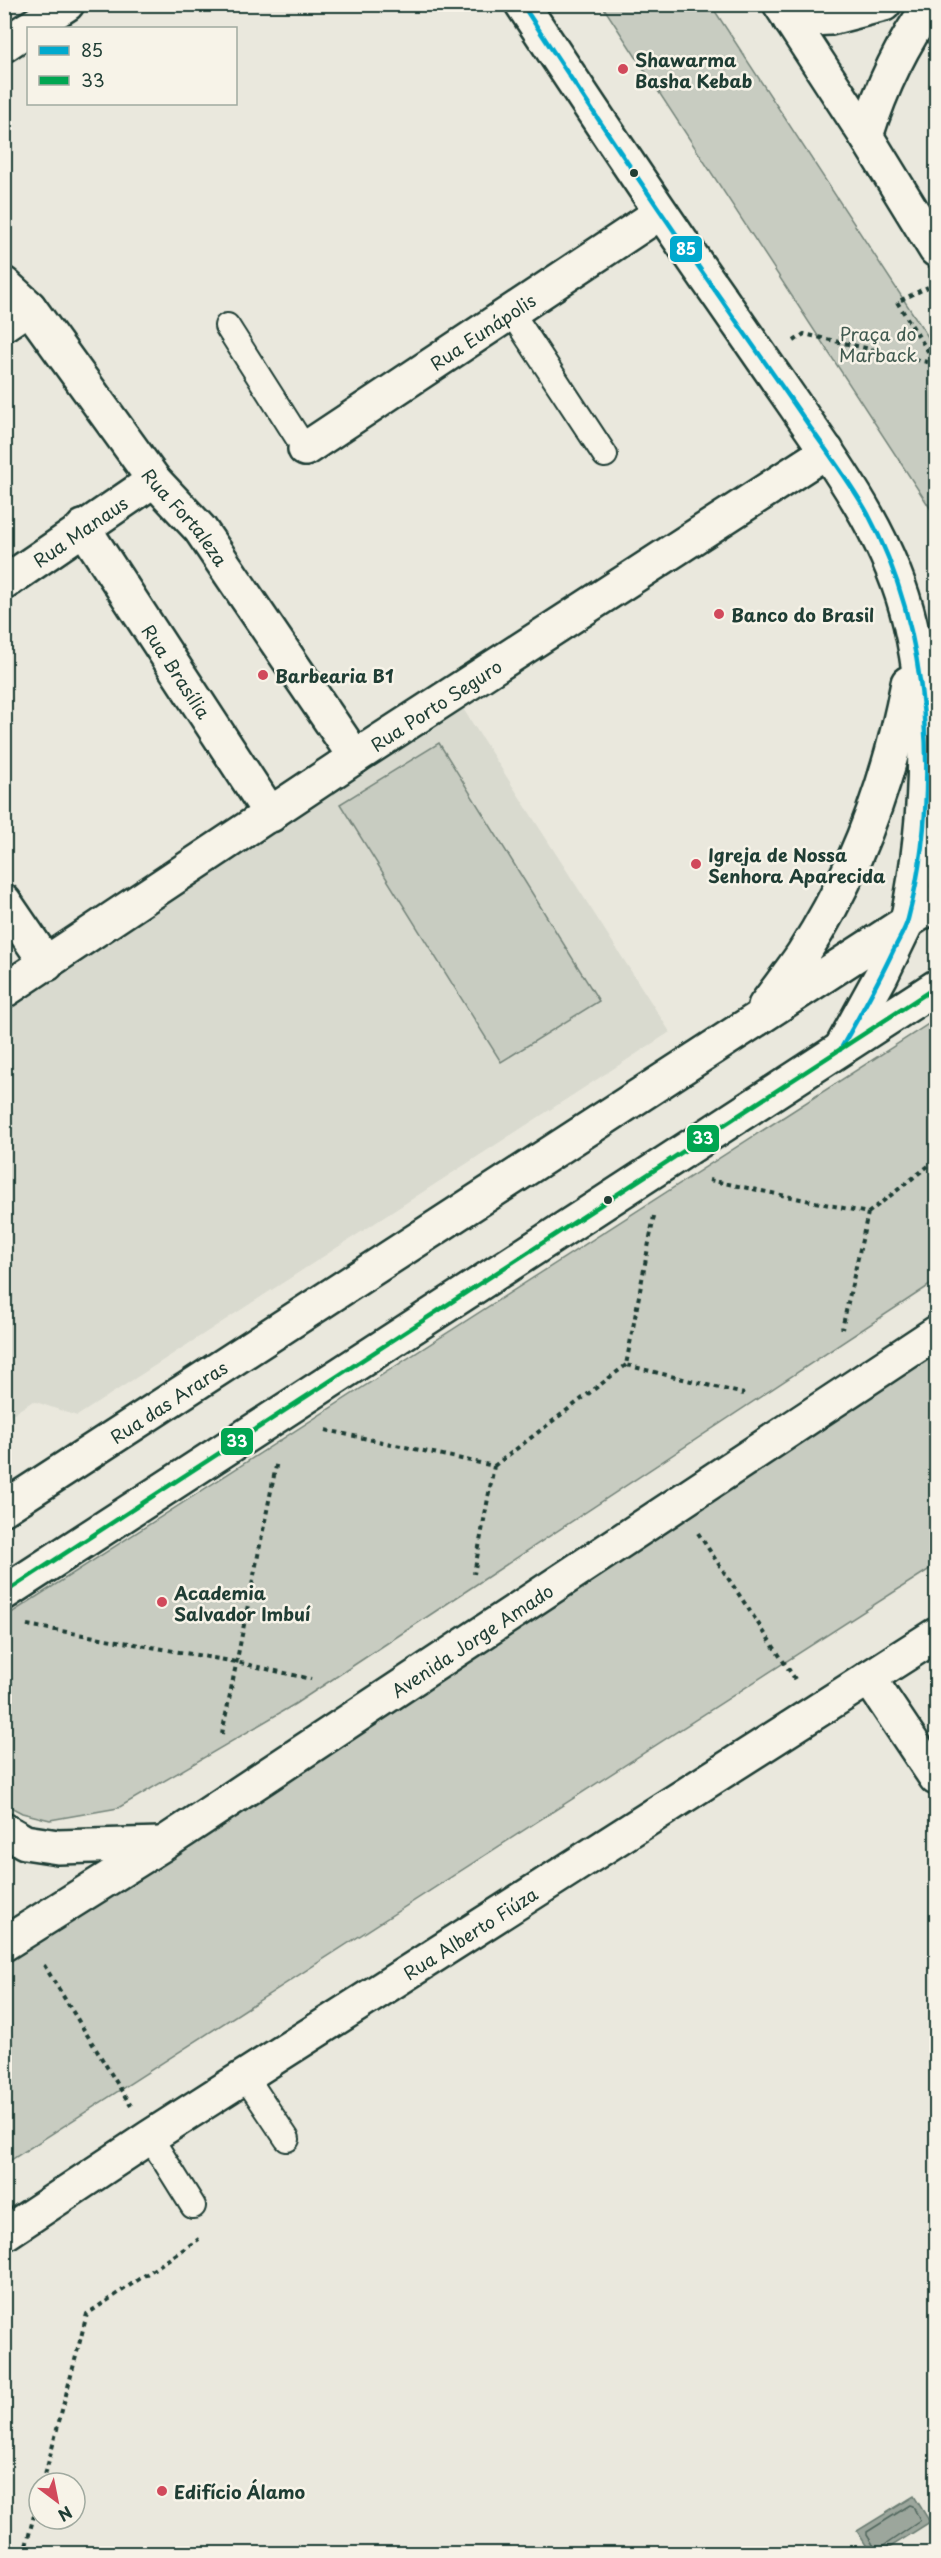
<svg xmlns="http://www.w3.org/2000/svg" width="941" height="2558" viewBox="0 0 941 2558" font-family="'Playpen Sans',sans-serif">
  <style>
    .built { fill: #d9dacf }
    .green { fill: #c8ccc1; stroke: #74847a; stroke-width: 1.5 }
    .water { fill: #9ca69c; stroke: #6a7c72; stroke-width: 1.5 }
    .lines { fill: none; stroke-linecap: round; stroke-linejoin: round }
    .shore { stroke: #51675e; stroke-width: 1.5 }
    .service-casing { stroke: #1f3d34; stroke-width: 28 }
    .minor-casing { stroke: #1f3d34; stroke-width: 38 }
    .tertiary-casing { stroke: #1f3d34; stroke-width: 38 }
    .secondary-casing { stroke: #1f3d34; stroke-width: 38 }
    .path { stroke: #1f3d34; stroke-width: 4; stroke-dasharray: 4.5 4.5; stroke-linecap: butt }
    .service { stroke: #f7f3e8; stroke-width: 24 }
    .minor { stroke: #f7f3e8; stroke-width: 33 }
    .tertiary { stroke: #f7f3e8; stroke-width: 33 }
    .secondary { stroke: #f7f3e8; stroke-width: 33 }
    .bus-1-casing { stroke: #f7f3e8; stroke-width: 9 }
    .bus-2-casing { stroke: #f7f3e8; stroke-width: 9 }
    .bus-1 { stroke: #00a9ce; stroke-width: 4.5 }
    .bus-2 { stroke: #00a651; stroke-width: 4.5 }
    .poi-dot { fill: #d1495b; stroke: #f7f3e8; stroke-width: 2 }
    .bus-dot { fill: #1f3d34; stroke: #f7f3e8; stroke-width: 2 }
    .labels { text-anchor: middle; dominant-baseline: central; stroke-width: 5; stroke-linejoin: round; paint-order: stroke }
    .poi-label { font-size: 18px; font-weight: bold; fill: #1f3d34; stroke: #f7f3e8; text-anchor: start }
    .street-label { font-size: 18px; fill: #1f3d34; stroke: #f7f3e8 }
    .park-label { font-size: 18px; fill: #415a50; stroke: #f7f3e8 }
    .line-badge { stroke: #f7f3e8; stroke-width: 2 }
    .badge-label { font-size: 16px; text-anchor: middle; font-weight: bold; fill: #fff }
  </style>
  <rect width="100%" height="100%" fill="#eae8dd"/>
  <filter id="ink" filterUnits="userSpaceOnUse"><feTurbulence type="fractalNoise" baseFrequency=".0167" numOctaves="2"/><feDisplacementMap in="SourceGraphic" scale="12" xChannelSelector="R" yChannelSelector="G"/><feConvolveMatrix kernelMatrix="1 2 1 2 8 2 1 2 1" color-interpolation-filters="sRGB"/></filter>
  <g filter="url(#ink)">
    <path class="built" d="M 462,707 L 670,1032 L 77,1416 L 33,1401 L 5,1419 L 5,1006 Z"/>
    <path class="green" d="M 602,5 L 711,5 L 932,343 L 936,341 L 936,517 Z
      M 439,743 L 599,1001 L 501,1062 L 340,804 Z
      M 936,1019 L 936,1281 L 295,1704 L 118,1808 L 50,1820 L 22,1813 L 5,1804 L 5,1617 Z
      M 936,1350 L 936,1565 L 5,2164 L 5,1964 L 678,1504 Z"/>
    <path class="water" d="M 914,2496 L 930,2522 L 881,2553 L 871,2553 L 857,2531 Z"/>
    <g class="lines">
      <path class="shore" d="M 910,2505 L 913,2506 L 920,2521 L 879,2549 L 875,2548 L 867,2535 L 867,2532 Z"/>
      <defs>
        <path id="service" d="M 511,312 L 605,455
          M 227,326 L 305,449
          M 245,2076 L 287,2139
          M 150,2137 L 193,2206"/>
        <g id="minor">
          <path d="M 790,20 L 830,18 L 884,4"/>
          <path d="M 30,28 L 67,4"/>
          <path d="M 4,45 L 28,29"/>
          <path d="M 866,136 C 881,88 901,45 931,4"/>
          <path id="s1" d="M 4,284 L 29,307 L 154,480 L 200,529 L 355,757"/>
          <path d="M 4,324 L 29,307"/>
          <path id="s2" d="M 305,449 L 660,213"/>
          <path id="s3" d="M 83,527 L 271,815"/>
          <path id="s4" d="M 4,583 L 154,480"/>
          <path d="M 4,901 L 47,964"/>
          <path id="s5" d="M 4,991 L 355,757 L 827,451"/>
          <path d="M 869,1678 L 936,1778"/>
          <path id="s6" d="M 4,2234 L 150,2137 L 936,1635"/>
        </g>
        <g id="tertiary">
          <path d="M 522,4 C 586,101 650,198 717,293 C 745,334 774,375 803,417 C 847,480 892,546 910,623 C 933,721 927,823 907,922"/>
          <path d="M 780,4 L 866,136 L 936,250"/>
          <path d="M 765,1006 C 778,988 791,972 803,954 C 856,872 890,779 908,683"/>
          <path id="s7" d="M 4,1508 L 936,903"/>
        </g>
        <g id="secondary">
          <path d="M 843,1045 L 881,976 L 907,922"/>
          <path d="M 4,1593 L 936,987"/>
          <path d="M 4,1830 L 25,1842 L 58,1847 L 161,1844"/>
          <path id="s8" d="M 4,1944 L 163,1844 L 936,1333"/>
        </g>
      </defs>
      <use href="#service" class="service-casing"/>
      <use href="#minor" class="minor-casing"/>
      <use href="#tertiary" class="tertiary-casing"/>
      <use href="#secondary" class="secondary-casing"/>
      <path class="path" d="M 794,341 L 804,334 L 936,364 L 897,302 L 928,287
        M 709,1180 L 868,1213 L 842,1329
        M 868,1213 L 936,1160
        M 654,1216 L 626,1365 L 744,1394
        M 326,1430 L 494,1466 L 474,1574
        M 494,1466 L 626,1365
        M 698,1533 L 795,1679
        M 27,1625 L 236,1662 L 311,1679
        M 222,1734 L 277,1461
        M 44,1965 L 131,2106
        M 43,2483 L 87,2314 L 199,2239
        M 24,2554 L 39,2496"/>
      <use href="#service" class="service"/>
      <use href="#minor" class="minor"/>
      <use href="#tertiary" class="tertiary"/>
      <use href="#secondary" class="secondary"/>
      <defs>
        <path id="bus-1" d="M 522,4 C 587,103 653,202 721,299 C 751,343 782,386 812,430 C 831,457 852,485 868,514 C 930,630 941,792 908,919 C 905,930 898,941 893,951 C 877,985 859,1017 840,1050"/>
        <path id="bus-2" d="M 4,1593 L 936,987"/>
      </defs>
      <use href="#bus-1" class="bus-1-casing"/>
      <use href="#bus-2" class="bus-2-casing"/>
      <use href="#bus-1" class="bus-1"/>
      <use href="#bus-2" class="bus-2"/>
    </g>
  </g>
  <g class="poi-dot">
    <circle cx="623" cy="69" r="6"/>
    <circle cx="719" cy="614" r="6"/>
    <circle cx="263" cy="675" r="6"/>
    <circle cx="696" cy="864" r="6"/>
    <circle cx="162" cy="1602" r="6"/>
    <circle cx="162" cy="2491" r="6"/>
  </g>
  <g class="bus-dot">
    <circle cx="634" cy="173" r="5"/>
    <circle cx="608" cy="1200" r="5"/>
  </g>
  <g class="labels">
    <g class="poi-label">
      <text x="635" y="59">Shawarma<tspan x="635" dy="21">Basha Kebab</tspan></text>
      <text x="731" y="614">Banco do Brasil</text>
      <text x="275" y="675">Barbearia B1</text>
      <text x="708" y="854">Igreja de Nossa<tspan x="708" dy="21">Senhora Aparecida</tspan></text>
      <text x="174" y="1592">Academia<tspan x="174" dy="21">Salvador Imbuí</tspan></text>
      <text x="174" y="2491">Edifício Álamo</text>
    </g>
    <g class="street-label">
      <text stroke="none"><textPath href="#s2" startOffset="213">Rua Eunápolis</textPath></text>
      <text stroke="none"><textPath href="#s1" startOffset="296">Rua Fortaleza</textPath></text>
      <text stroke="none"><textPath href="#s4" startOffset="92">Rua Manaus</textPath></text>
      <text stroke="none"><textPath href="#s3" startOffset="172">Rua Brasília</textPath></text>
      <text stroke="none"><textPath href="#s5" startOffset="518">Rua Porto Seguro</textPath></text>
      <text stroke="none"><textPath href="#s7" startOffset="196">Rua das Araras</textPath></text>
      <text stroke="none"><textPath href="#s8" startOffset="558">Avenida Jorge Amado</textPath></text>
      <text stroke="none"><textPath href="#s6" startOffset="555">Rua Alberto Fiúza</textPath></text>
    </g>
    <g class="park-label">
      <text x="878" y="333">Praça do<tspan x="878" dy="21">Marback</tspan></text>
    </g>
  </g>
  <g class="line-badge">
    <rect x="669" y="235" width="34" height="28" rx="6" fill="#00a9ce"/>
    <rect x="686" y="1124" width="34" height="29" rx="6" fill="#00a651"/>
    <rect x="220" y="1427" width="34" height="29" rx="6" fill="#00a651"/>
  </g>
  <g class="badge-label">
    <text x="686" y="255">85</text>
    <text x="703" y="1144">33</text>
    <text x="237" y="1447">33</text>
  </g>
  <rect width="941" height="2558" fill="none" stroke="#f7f3e8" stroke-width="24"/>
  <rect x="12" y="12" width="917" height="2534" fill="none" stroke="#1f3d34" stroke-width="2" filter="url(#ink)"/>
  <rect x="27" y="27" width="210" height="78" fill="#f7f3e8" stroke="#a1aaa0" stroke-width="1.5"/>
  <rect x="39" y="46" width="30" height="9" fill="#00a9ce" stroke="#a1aaa0" stroke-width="1.5"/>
  <text x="81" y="57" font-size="18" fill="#1f3d34">85</text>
  <rect x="39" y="76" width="30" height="9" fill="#00a651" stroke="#a1aaa0" stroke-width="1.5"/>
  <text x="81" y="87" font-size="18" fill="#1f3d34">33</text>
  <g transform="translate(57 2501) rotate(148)"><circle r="28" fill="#f7f3e8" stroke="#a1aaa0" stroke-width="1.5"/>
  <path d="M0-4.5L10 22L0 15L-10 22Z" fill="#d1495b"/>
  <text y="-9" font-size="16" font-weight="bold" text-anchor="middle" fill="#1f3d34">N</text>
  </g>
</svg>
